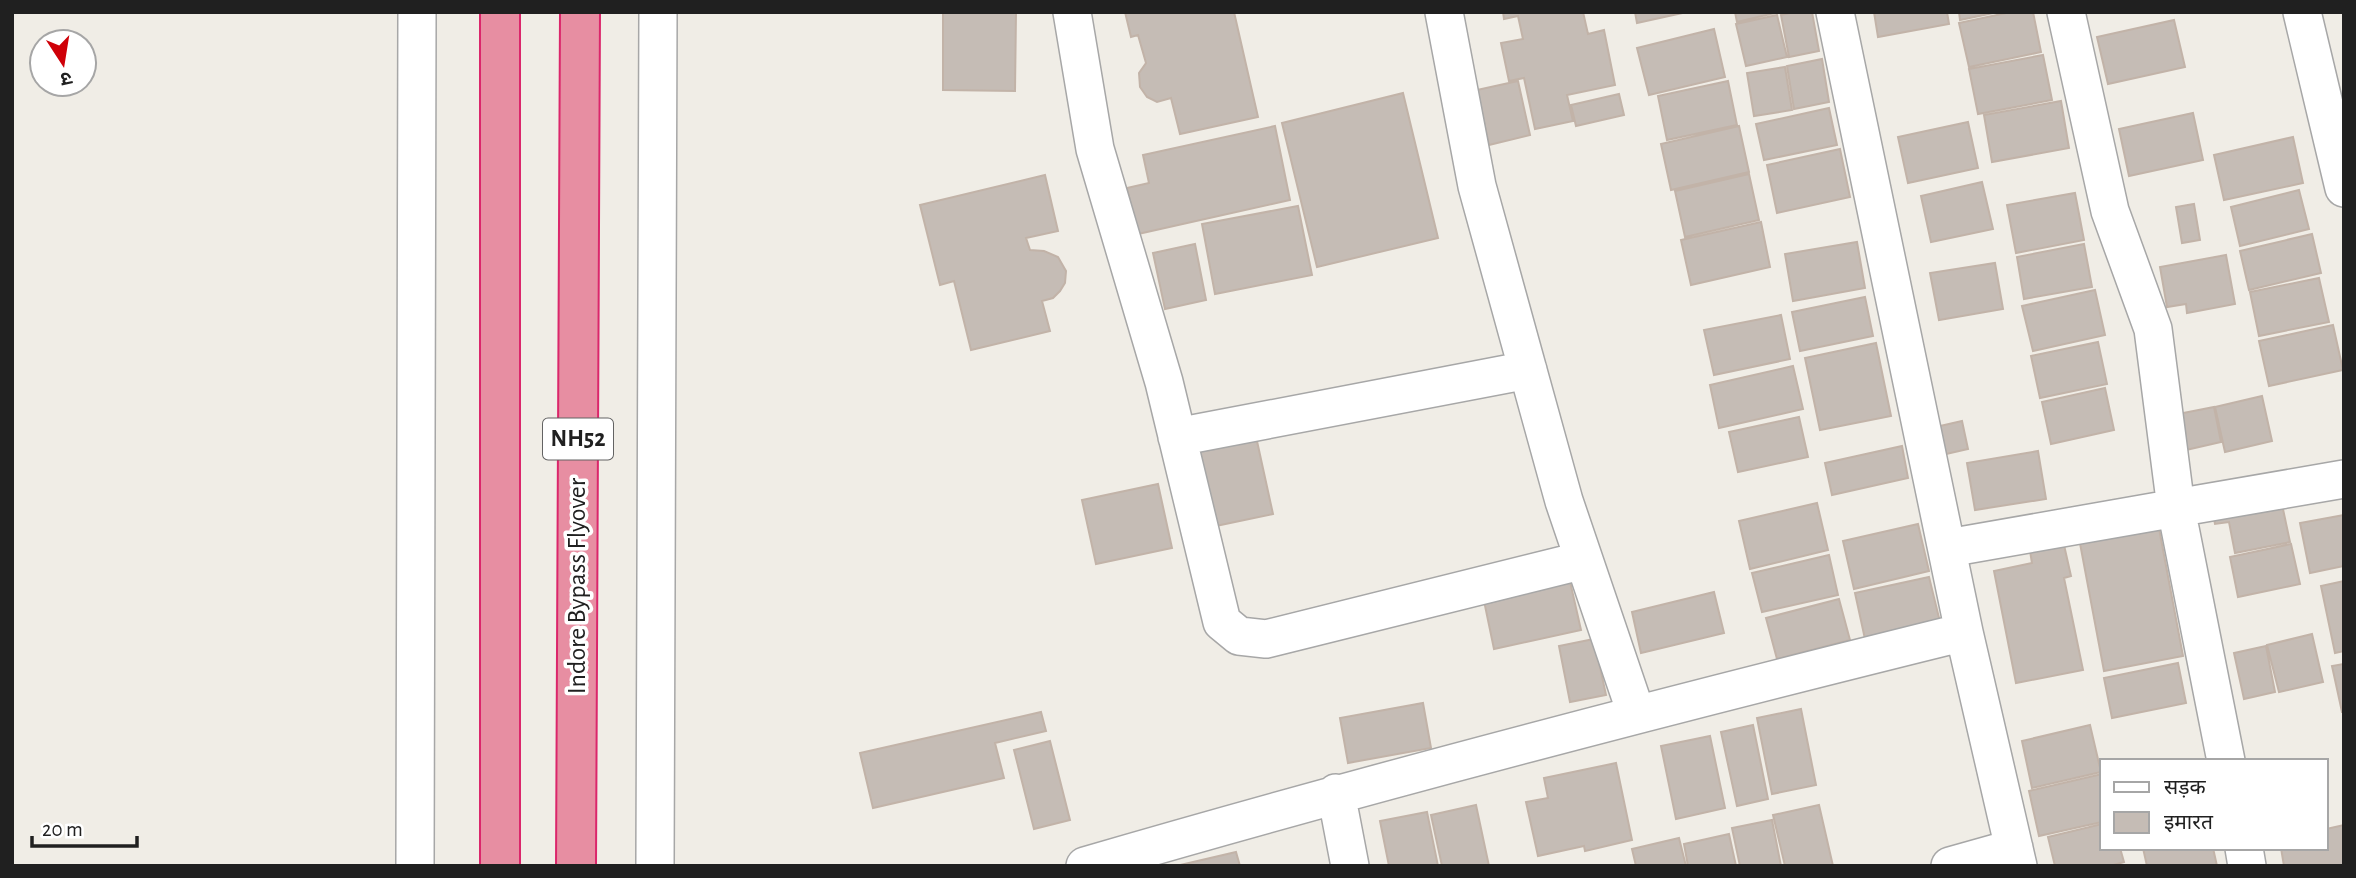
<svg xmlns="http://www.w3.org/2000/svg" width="2356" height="878" viewBox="0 0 2356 878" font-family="'Alegreya Sans','Noto Sans Devanagari',sans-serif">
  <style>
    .building { fill: #c5bcb5; stroke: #c2b3a8; stroke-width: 2 }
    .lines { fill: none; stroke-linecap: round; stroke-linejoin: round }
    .minor-casing { stroke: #a7a7a7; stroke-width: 40 }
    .highway-casing { stroke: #db266b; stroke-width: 42 }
    .minor { stroke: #fff; stroke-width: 37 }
    .highway { stroke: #e78ea2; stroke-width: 38 }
    .labels { text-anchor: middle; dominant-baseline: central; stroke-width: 7; stroke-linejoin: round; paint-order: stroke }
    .shield { fill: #fff; stroke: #636363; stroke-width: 2 }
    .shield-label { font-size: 24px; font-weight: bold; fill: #202020 }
    .street-label { font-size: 26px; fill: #202020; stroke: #fff }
  </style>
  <rect width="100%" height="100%" fill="#f0ede6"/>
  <path class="building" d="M 943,12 L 1016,12 L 1015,91 L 943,90 Z
    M 1125,12 L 1234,12 L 1258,117 L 1180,134 L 1171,98 L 1157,102 L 1147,97 L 1140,87 L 1139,73 L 1146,63 L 1138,35 L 1131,37 Z
    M 1503,12 L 1583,12 L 1588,34 L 1604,30 L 1615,85 L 1567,95 L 1573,121 L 1535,129 L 1524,78 L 1509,81 L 1501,43 L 1523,39 L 1518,16 L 1504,19 Z
    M 1635,12 L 1687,12 L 1637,23 Z
    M 1735,12 L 1779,12 L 1737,22 Z
    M 1794,12 L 1812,12 L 1819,51 L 1789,57 L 1781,15 Z
    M 1874,12 L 1947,12 L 1949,24 L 1878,37 Z
    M 1959,12 L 1998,12 L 1960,20 Z
    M 2011,12 L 2033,12 L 2041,52 L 1969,67 L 1959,23 Z
    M 1777,15 L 1787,57 L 1746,66 L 1736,24 Z
    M 2174,20 L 2185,67 L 2108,84 L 2097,37 Z
    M 1714,29 L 1725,77 L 1649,95 L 1637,48 Z
    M 2043,55 L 2052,100 L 1978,114 L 1969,69 Z
    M 1822,59 L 1829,102 L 1794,109 L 1787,66 Z
    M 1785,67 L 1792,110 L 1754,116 L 1747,73 Z
    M 1518,81 L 1530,135 L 1489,145 L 1477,90 Z
    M 1728,81 L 1737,125 L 1667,140 L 1658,96 Z
    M 1403,93 L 1438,238 L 1317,267 L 1282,123 Z
    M 1619,94 L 1624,115 L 1576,126 L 1571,105 Z
    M 2061,101 L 2069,148 L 1992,162 L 1984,115 Z
    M 1829,108 L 1837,145 L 1764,160 L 1756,124 Z
    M 2193,113 L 2203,160 L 2129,176 L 2119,129 Z
    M 1968,122 L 1978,168 L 1908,183 L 1898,137 Z
    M 1275,126 L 1290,200 L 1138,234 L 1127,188 L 1149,183 L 1143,155 Z
    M 1739,126 L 1749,172 L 1671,190 L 1661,144 Z
    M 2293,137 L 2303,183 L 2224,200 L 2214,155 Z
    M 1840,149 L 1850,197 L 1777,213 L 1767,165 Z
    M 1749,174 L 1759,220 L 1685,237 L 1675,191 Z
    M 1045,175 L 1058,231 L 1026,238 L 1030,250 L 1044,251 L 1058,257 L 1066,271 L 1065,283 L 1060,291 L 1053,298 L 1042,301 L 1050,331 L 971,350 L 954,281 L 940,285 L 920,205 Z
    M 1982,182 L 1993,229 L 1931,242 L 1921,196 Z
    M 2299,190 L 2309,229 L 2240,246 L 2231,207 Z
    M 2075,193 L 2084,240 L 2016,253 L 2007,205 Z
    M 2194,204 L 2200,240 L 2182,243 L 2176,207 Z
    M 1298,206 L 1312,275 L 1215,294 L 1202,224 Z
    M 1761,222 L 1770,267 L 1691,285 L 1681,240 Z
    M 2312,234 L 2321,273 L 2249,290 L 2240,251 Z
    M 1857,242 L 1865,288 L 1793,301 L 1785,254 Z
    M 1195,244 L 1206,300 L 1165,309 L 1153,253 Z
    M 2084,244 L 2092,287 L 2024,299 L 2017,257 Z
    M 2226,255 L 2235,304 L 2187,313 L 2186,304 L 2167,307 L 2160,267 Z
    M 1995,263 L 2003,309 L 1939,320 L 1930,273 Z
    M 2319,278 L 2329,322 L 2259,336 L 2250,292 Z
    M 2095,290 L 2105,335 L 2033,351 L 2022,306 Z
    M 1865,297 L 1873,336 L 1800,351 L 1792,312 Z
    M 1781,315 L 1790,359 L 1714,375 L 1704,330 Z
    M 2333,325 L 2343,370 L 2269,386 L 2259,341 Z
    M 2098,342 L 2107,384 L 2040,398 L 2031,356 Z
    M 1876,343 L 1891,416 L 1820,430 L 1805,358 Z
    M 1793,366 L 1803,409 L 1719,428 L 1710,385 Z
    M 2105,388 L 2114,430 L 2051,444 L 2042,402 Z
    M 2262,396 L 2272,441 L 2225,452 L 2215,407 Z
    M 2214,407 L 2221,442 L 2186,450 L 2178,414 Z
    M 1799,417 L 1808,457 L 1738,472 L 1729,432 Z
    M 1962,421 L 1968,449 L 1946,454 L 1940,426 Z
    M 1255,432 L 1273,514 L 1211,527 L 1193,445 Z
    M 1902,446 L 1908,478 L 1832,495 L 1825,463 Z
    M 2038,451 L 2046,499 L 1975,510 L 1967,463 Z
    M 1158,484 L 1172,548 L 1096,564 L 1082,500 Z
    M 2280,495 L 2290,542 L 2235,553 L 2229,522 L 2215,524 L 2212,509 Z
    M 1817,503 L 1828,550 L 1750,569 L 1739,521 Z
    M 2344,515 L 2344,566 L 2310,573 L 2300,523 Z
    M 2158,523 L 2183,656 L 2104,671 L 2079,538 Z
    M 1918,524 L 1929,571 L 1854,589 L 1843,541 Z
    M 2291,544 L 2300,584 L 2238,597 L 2230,557 Z
    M 2064,545 L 2071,576 L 2064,578 L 2083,670 L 2016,683 L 1994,571 L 2032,563 L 2030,551 Z
    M 1829,555 L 1838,595 L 1762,612 L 1752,573 Z
    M 1569,577 L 1581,630 L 1494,649 L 1483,596 Z
    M 1929,577 L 1940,622 L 1865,639 L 1855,593 Z
    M 2344,581 L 2344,651 L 2335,653 L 2321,586 Z
    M 1714,592 L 1724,633 L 1641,653 L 1632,612 Z
    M 1839,599 L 1850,640 L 1777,659 L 1766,618 Z
    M 2312,634 L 2323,682 L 2279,692 L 2267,645 Z
    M 1594,639 L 1606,695 L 1570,702 L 1559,646 Z
    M 2266,646 L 2275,692 L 2244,699 L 2234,653 Z
    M 2178,663 L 2186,703 L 2112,718 L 2104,678 Z
    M 2344,664 L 2344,712 L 2342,712 L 2332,666 Z
    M 1423,703 L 1431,748 L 1348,763 L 1340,718 Z
    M 1801,709 L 1816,785 L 1772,794 L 1757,718 Z
    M 1041,712 L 1046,731 L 995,743 L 1004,778 L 873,808 L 860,753 Z
    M 1753,725 L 1768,799 L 1737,806 L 1721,732 Z
    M 2090,725 L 2101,772 L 2032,788 L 2022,741 Z
    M 1710,736 L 1725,808 L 1676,819 L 1661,746 Z
    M 1050,741 L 1070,820 L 1034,829 L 1014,750 Z
    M 1616,763 L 1632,840 L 1585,851 L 1584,846 L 1538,856 L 1526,802 L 1548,798 L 1544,778 Z
    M 2102,774 L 2102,822 L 2039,836 L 2029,791 Z
    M 1476,805 L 1489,866 L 1442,866 L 1431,815 Z
    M 1819,805 L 1833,866 L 1785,866 L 1773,815 Z
    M 1427,812 L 1438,866 L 1389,866 L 1380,821 Z
    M 1772,820 L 1781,866 L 1740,866 L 1732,828 Z
    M 2102,824 L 2102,848 L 2120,848 L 2124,862 L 2110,866 L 2055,866 L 2048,837 Z
    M 2344,825 L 2344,866 L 2284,866 L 2281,848 L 2326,848 L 2326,829 Z
    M 1729,834 L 1736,866 L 1688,866 L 1684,844 Z
    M 1679,838 L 1686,866 L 1636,866 L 1632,849 Z
    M 2143,848 L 2213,848 L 2217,866 L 2147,866 Z
    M 1236,852 L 1240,866 L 1176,866 Z"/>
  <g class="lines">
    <defs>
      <path id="minor" d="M 1072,12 L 1095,149 L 1164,382 L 1222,622 L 1239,636 L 1266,639 L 1584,560
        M 1444,12 L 1477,186 L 1564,501 L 1636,713
        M 1835,12 L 1964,632 L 2018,866
        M 2302,12 L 2344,188
        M 1177,437 L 1528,370
        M 1948,548 L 2176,508 L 2153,329 L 2110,211 L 2066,12
        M 2226,761 L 2176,508 L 2344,479
        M 1336,793 L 1350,866
        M 2244,848 L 2247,866
        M 415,866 L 417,12
        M 655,866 L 658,12
        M 1085,866 C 1376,781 1669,705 1964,632
        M 1950,866 L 2014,848"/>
      <path id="highway" d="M 500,866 L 500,12
        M 576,866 L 580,12"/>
    </defs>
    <use href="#minor" class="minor-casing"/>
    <use href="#highway" class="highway-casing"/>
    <use href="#minor" class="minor"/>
    <use href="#highway" class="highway"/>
  </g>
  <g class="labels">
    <rect class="shield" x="543" y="418.5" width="70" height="41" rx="5"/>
    <g class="shield-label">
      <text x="578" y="439">NH52</text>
    </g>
    <g class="street-label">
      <text transform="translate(577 586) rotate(-90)">Indore Bypass Flyover</text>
    </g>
  </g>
  <rect width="2356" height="878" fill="none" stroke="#202020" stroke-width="28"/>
  <rect x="2100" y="759" width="228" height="91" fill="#ffffff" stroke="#a6a6a6" stroke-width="2"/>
  <rect x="2114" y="782" width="35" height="10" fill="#ffffff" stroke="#a6a6a6" stroke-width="2"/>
  <text x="2164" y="794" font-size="21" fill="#202020">सड़क</text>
  <rect x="2114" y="812" width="35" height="21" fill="#c5bcb5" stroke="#a6a6a6" stroke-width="2"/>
  <text x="2164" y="829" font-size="21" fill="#202020">इमारत</text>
  <g transform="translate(63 63) rotate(168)"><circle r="33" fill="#ffffff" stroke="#a6a6a6" stroke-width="2"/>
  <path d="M0-5L12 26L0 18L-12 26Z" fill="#cf0008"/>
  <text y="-10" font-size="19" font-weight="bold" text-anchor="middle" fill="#202020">उ</text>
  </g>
  <path d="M32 836v10h105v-10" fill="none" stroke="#202020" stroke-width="3.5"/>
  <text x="42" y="836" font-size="21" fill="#202020" stroke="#ffffff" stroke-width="5" paint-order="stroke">20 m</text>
</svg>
